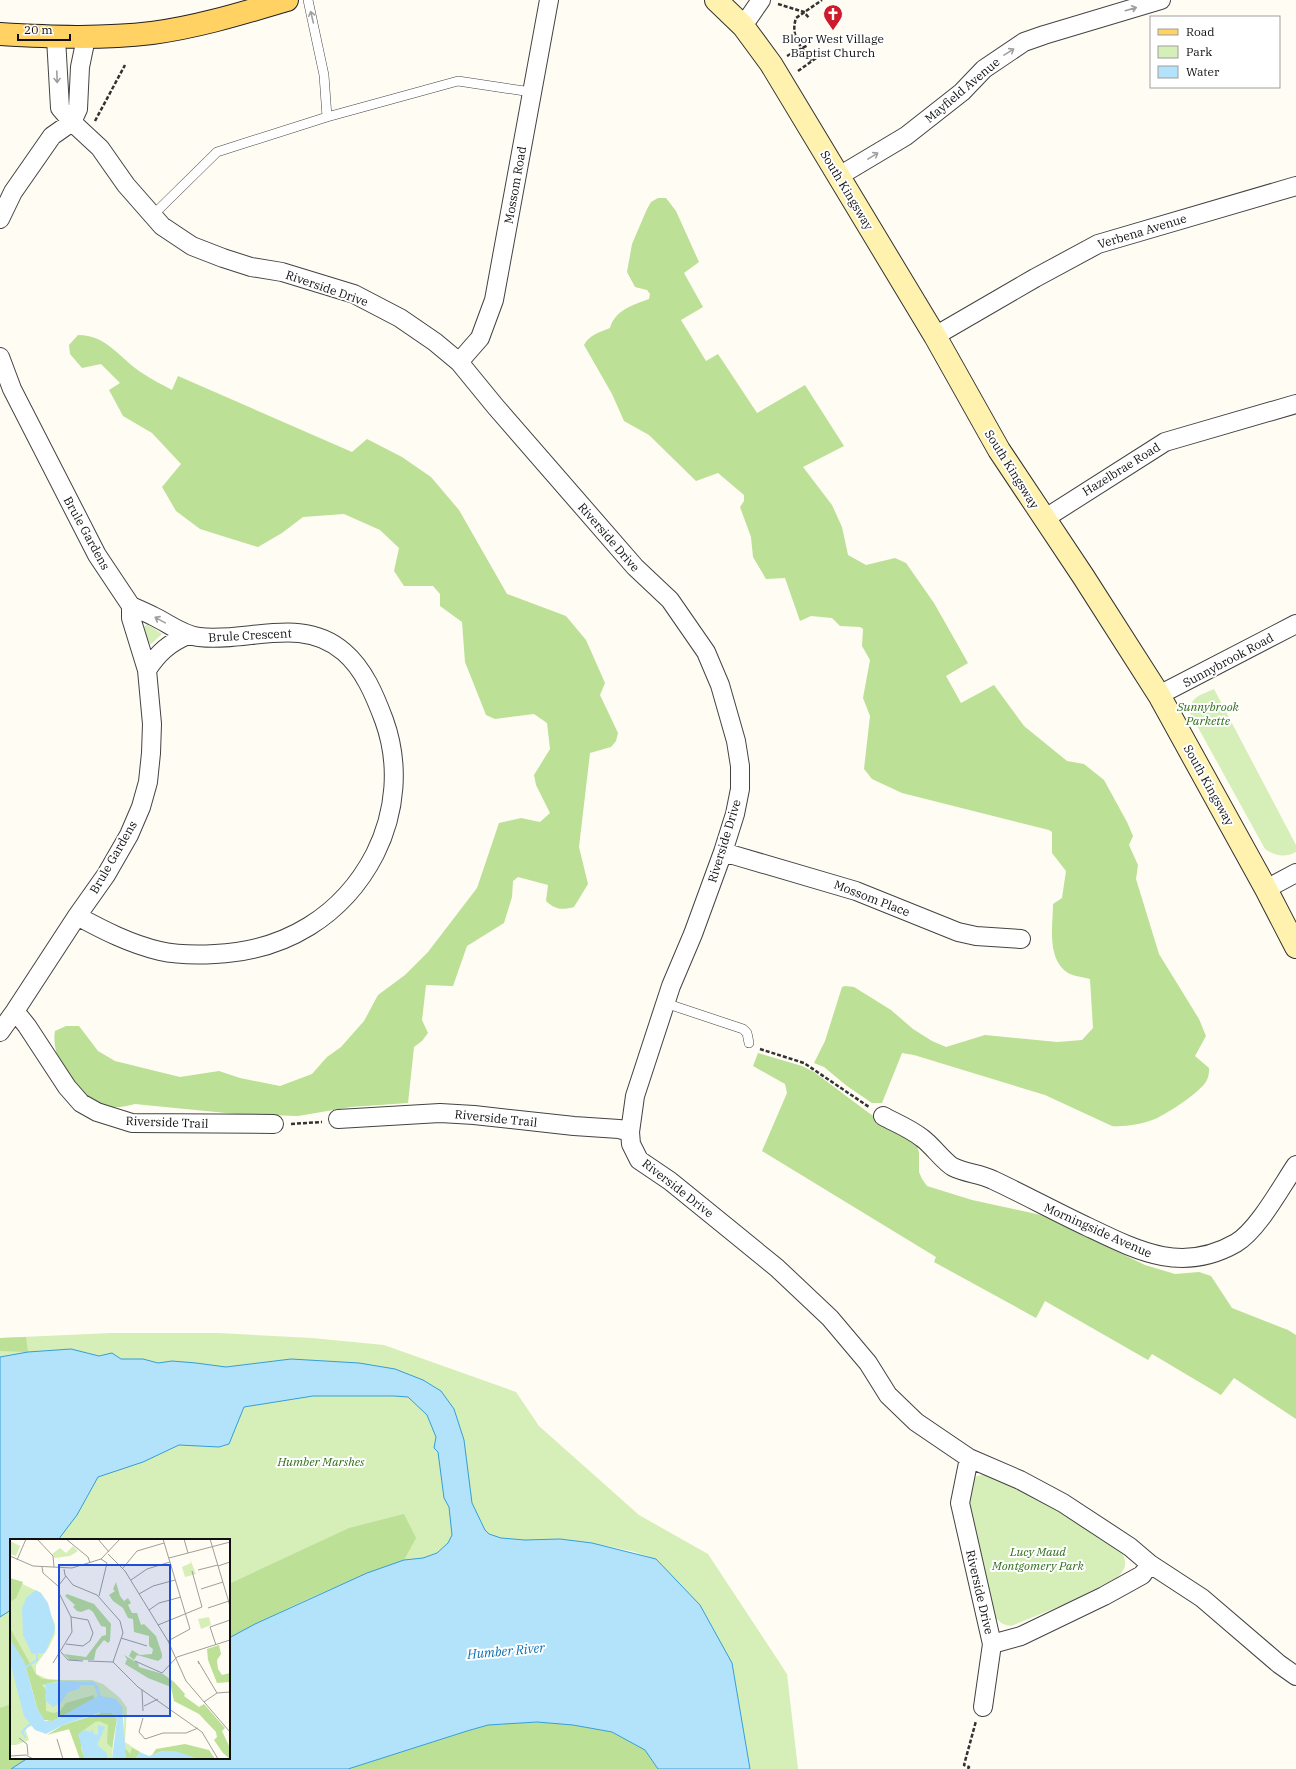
<svg xmlns="http://www.w3.org/2000/svg" width="1296" height="1769" viewBox="0 0 1296 1769" font-family="'IBM Plex Serif',serif">
  <style>
    .green { fill: #d6eeb8 }
    .forest { fill: #bbe096 }
    .water { fill: #b3e3fb; stroke: #349ed8 }
    .lines { fill: none; stroke-linecap: round; stroke-linejoin: round }
    .lane-casing { stroke: #434343; stroke-width: 10 }
    .street-casing { stroke: #434343; stroke-width: 20 }
    .secondary-casing { stroke: #323232; stroke-width: 24 }
    .primary-casing { stroke: #212121; stroke-width: 24 }
    .path { stroke: #323232; stroke-width: 2.5; stroke-dasharray: 4 2; stroke-linecap: butt }
    .lane { stroke: #fff; stroke-width: 9 }
    .street { stroke: #fff; stroke-width: 18 }
    .secondary { stroke: #fff2ae; stroke-width: 22 }
    .primary { stroke: #ffd263; stroke-width: 22 }
    .oneway { stroke: #9f9f9f }
    .labels { text-anchor: middle; dominant-baseline: central; stroke-width: 4; stroke-linejoin: round; paint-order: stroke }
    .poi-label { font-size: 12px; fill: #101010; stroke: #fff }
    .street-label { font-size: 12px; fill: #101010; stroke: #fff }
    .park-label { font-size: 12px; font-style: italic; fill: #2f6e19; stroke: #fff }
    .water-label { font-size: 13px; font-style: italic; fill: #0d6fae; stroke: #fff }
    .inset-river { fill: none; stroke: #b3e3fb; stroke-width: 2 }
    .inset-road { fill: none; stroke: #9f9e98; stroke-width: 1 }
    .view { fill: #1d4ed8; fill-opacity: 0.15; stroke: #1d4ed8; stroke-width: 2 }
    .inset-edge { fill: none; stroke: #101010; stroke-width: 2 }
  </style>
  <rect width="100%" height="100%" fill="#fffcf3"/>
  <path class="green" d="M 147,624 L 162,634 L 151,644 L 149,643 L 144,627 Z
    M 1214,689 L 1296,845 L 1296,852 C 1285,858 1275,856 1265,849 L 1190,713 C 1189,697 1201,695 1214,689 Z
    M 111,1333 L 219,1333 L 312,1338 L 384,1345 L 516,1392 L 539,1426 L 639,1515 L 708,1554 L 787,1674 L 798,1769 L 750,1769 L 732,1663 L 656,1559 L 631,1551 L 592,1543 L 560,1539 L 525,1540 L 501,1538 L 489,1534 L 448,1543 L 437,1553 L 423,1558 L 404,1560 L 255,1624 L 229,1638 L 229,1540 L 11,1540 L 11,1758 L 28,1758 L 11,1769 L 0,1769 L 0,1338 Z
    M 989,1473 L 1033,1493 L 1121,1551 C 1128,1562 1126,1569 1117,1578 L 1065,1604 L 1011,1626 C 1004,1625 1000,1623 995,1617 L 967,1490 L 974,1477 Z"/>
  <path class="forest" d="M 658,198 L 666,198 L 676,211 L 699,262 L 684,273 L 703,307 L 681,320 L 706,361 L 718,354 L 757,413 L 805,385 L 844,446 L 803,467 L 832,505 L 842,527 L 848,555 L 866,565 L 895,558 L 906,563 L 934,603 L 968,663 L 946,676 L 961,703 L 994,685 L 1024,726 L 1067,761 L 1084,764 L 1104,780 L 1127,822 L 1133,836 L 1129,845 L 1138,865 L 1136,879 L 1159,954 L 1199,1019 L 1206,1036 L 1195,1056 L 1209,1068 C 1209,1072 1209,1075 1207,1080 C 1201,1092 1168,1113 1155,1119 C 1142,1124 1126,1127 1112,1126 L 1045,1095 L 914,1055 L 902,1053 L 882,1103 L 872,1103 L 847,1086 L 824,1067 L 814,1063 L 825,1041 L 842,987 L 845,986 L 854,987 L 891,1010 L 913,1029 L 932,1041 L 946,1047 L 985,1035 L 1057,1042 L 1082,1040 L 1093,1028 L 1090,979 C 1082,977 1070,976 1064,970 C 1047,954 1053,924 1053,904 L 1062,898 L 1066,871 L 1052,853 L 1052,832 L 1049,830 L 902,793 L 872,779 L 864,769 L 870,716 L 863,698 L 870,660 L 862,646 L 863,629 L 860,627 L 840,626 L 832,618 L 811,616 L 800,621 L 785,578 L 766,579 L 753,557 L 751,537 L 740,507 L 744,501 L 744,495 L 718,473 L 696,481 L 649,435 L 624,421 L 612,394 L 584,345 C 589,335 600,332 610,328 C 615,310 633,305 649,299 L 650,294 L 647,290 L 635,287 L 627,272 L 632,244 L 647,209 L 651,202 Z
    M 78,335 C 106,335 118,356 139,371 C 149,378 161,384 172,390 L 178,376 L 352,452 L 367,439 L 402,457 L 431,477 L 459,510 L 507,594 L 566,616 L 586,640 L 605,683 L 600,695 L 618,733 L 616,741 L 611,747 L 590,753 L 579,847 L 588,884 L 574,907 C 563,910 555,910 546,901 L 548,885 L 518,877 L 513,881 L 512,897 L 504,923 L 467,946 L 453,986 L 426,985 L 422,1020 L 428,1033 L 422,1041 L 414,1047 L 408,1103 L 351,1107 L 298,1116 L 236,1114 L 135,1104 C 124,1107 113,1109 101,1105 C 76,1096 50,1059 55,1031 L 66,1026 L 79,1026 L 98,1051 L 115,1061 L 180,1077 L 219,1071 L 240,1078 L 280,1086 L 312,1074 L 327,1057 L 341,1047 L 364,1021 L 378,995 L 405,975 L 428,952 L 477,888 L 499,823 L 521,818 L 540,822 L 550,813 L 536,785 L 534,775 L 550,749 L 547,723 L 534,714 L 495,719 L 486,715 L 465,662 L 462,622 L 440,606 L 440,594 L 433,586 L 404,586 L 394,571 L 399,548 L 380,530 L 344,514 L 303,517 L 282,533 L 258,547 L 200,529 L 176,511 L 162,487 L 181,464 L 152,433 L 123,416 L 109,390 L 120,383 L 101,364 L 82,368 L 70,354 L 69,345 Z
    M 758,1053 L 802,1066 L 814,1072 L 869,1113 L 905,1137 L 917,1146 L 919,1152 L 919,1172 L 922,1179 L 927,1186 L 972,1200 L 1041,1215 L 1145,1265 L 1175,1274 L 1199,1272 L 1211,1276 L 1232,1308 L 1288,1330 L 1296,1335 L 1296,1419 L 1234,1378 L 1221,1395 L 1152,1354 L 1148,1360 L 1045,1301 L 1036,1318 L 934,1262 L 936,1257 L 762,1151 L 787,1093 L 785,1084 L 753,1066 Z
    M 26,1337 L 28,1352 L 0,1351 L 0,1338 Z
    M 404,1514 L 416,1538 L 404,1560 C 344,1581 285,1608 229,1638 L 229,1584 L 349,1528 Z
    M 11,1704 L 11,1758 L 28,1758 L 11,1769 L 0,1769 L 0,1708 Z
    M 537,1722 L 573,1725 L 612,1732 L 645,1750 L 658,1769 L 348,1769 L 467,1731 L 488,1725 Z"/>
  <path class="water" d="M 71,1349 L 99,1356 L 112,1353 L 121,1359 L 143,1359 L 158,1363 L 172,1361 L 196,1363 L 226,1367 L 291,1359 L 359,1363 L 395,1369 L 423,1380 L 441,1391 L 454,1409 L 464,1440 L 472,1503 L 485,1530 L 489,1534 L 501,1538 L 525,1540 L 560,1539 L 592,1543 L 656,1559 L 700,1605 L 732,1663 L 750,1769 L 658,1769 L 645,1750 L 612,1732 L 573,1725 L 537,1722 L 488,1725 L 467,1731 L 348,1769 L 11,1769 L 28,1758 L 229,1758 L 229,1638 L 255,1624 L 367,1573 L 404,1560 L 423,1558 L 437,1553 L 448,1543 L 452,1535 L 449,1507 L 444,1498 L 438,1452 L 434,1448 L 436,1437 L 427,1415 L 408,1397 L 394,1396 L 313,1396 L 244,1407 L 229,1444 L 219,1447 L 179,1445 L 143,1462 L 98,1477 L 77,1515 L 58,1540 L 11,1540 L 11,1610 L 0,1617 L 0,1357 L 28,1352 Z"/>
  <g class="lines">
    <defs>
      <path id="lane" d="M 327,117 L 458,81 L 531,92
        M 152,216 L 217,152 L 327,117 L 324,75 L 308,0
        M 665,1003 L 743,1029 L 747,1033 L 749,1043"/>
      <path id="street" d="M 743,26 L 761,0
        M 56,38 L 60,108 L 72,122 L 100,148 L 126,185 L 162,226 L 192,246 L 223,258 L 251,267 L 282,272 L 354,294 L 400,318 L 435,342 L 459,362 L 495,406 L 635,567 L 670,600 L 706,652 L 720,685 L 736,741 L 740,766 L 740,789 L 735,814 L 723,852 L 693,934 L 671,986 L 635,1096 L 630,1132 L 631,1144 L 639,1160 L 670,1181 L 723,1224 L 777,1268 L 830,1318 L 868,1363 L 888,1395 L 916,1422 L 969,1458 L 1020,1480 L 1063,1503 L 1130,1547 L 1150,1564 L 1202,1598 L 1279,1664 L 1296,1676
        M 72,122 L 78,109 L 80,67 L 86,38
        M 839,176 L 906,136 L 962,92 L 984,69 L 1024,42 L 1044,35 L 1161,0
        M 0,219 L 13,192 L 52,136 L 72,122
        M 935,336 L 1035,278 L 1098,244 L 1296,186
        M 0,357 L 12,389 L 97,555 L 131,606 L 131,618 L 147,670 L 152,724 L 151,753 L 148,782 L 141,807 L 129,835 L 106,875 L 77,916 L 15,1011 L 0,1032
        M 459,362 L 480,338 L 494,300 L 549,0
        M 1044,519 L 1165,442 L 1296,404
        M 147,670 C 158,653 169,643 188,635
        M 1159,695 L 1296,624
        M 723,852 L 856,891 L 958,932 L 976,936 L 1021,939
        M 1266,889 L 1296,873
        M 77,916 C 103,930 130,944 160,951 C 178,955 197,955 215,954 C 285,951 343,916 375,854 C 396,812 400,764 384,720 C 375,696 364,669 344,652 C 302,615 248,643 199,637 C 182,635 168,623 153,616 C 145,612 138,609 131,606
        M 15,1011 L 27,1026 L 67,1087 L 81,1103 L 97,1112 L 132,1123 L 274,1124
        M 883,1116 C 896,1123 911,1129 922,1138 C 932,1145 944,1162 953,1167 C 965,1173 981,1174 993,1180 C 1025,1195 1056,1212 1088,1227 C 1138,1251 1182,1274 1236,1243 C 1258,1230 1281,1187 1296,1165
        M 338,1119 L 440,1113 L 474,1115 L 574,1126 L 619,1129 L 630,1132
        M 969,1458 L 960,1503 L 992,1644 L 983,1707
        M 992,1644 L 1021,1636 L 1104,1596 L 1142,1575 L 1150,1564"/>
      <path id="secondary" d="M 716,0 L 743,26 L 771,64 L 935,336 L 999,450 L 1083,576 L 1159,695 L 1266,889 L 1296,947"/>
      <path id="primary" d="M 0,34 C 51,37 101,39 152,33 C 198,27 243,13 287,0"/>
    </defs>
    <use href="#lane" class="lane-casing"/>
    <use href="#street" class="street-casing"/>
    <use href="#secondary" class="secondary-casing"/>
    <use href="#primary" class="primary-casing"/>
    <path class="path" d="M 778,4 L 804,12 L 809,18
      M 787,56 L 808,45
      M 811,61 C 801,45 790,38 796,18 L 822,0
      M 798,71 L 819,56
      M 95,121 L 125,65
      M 760,1049 L 804,1063 L 869,1107
      M 291,1124 L 322,1122
      M 968,1769 L 969,1767 L 964,1765 L 976,1721"/>
    <use href="#lane" class="lane"/>
    <use href="#street" class="street"/>
    <use href="#secondary" class="secondary"/>
    <use href="#primary" class="primary"/>
  </g>
  <defs><path id="oneway-shaft" d="M-6 0H5M1.5-3L5.5 0L1.5 3" fill="none" stroke-width="1.6" stroke-linecap="round" stroke-linejoin="round"/></defs>
  <g class="oneway">
    <use href="#oneway-shaft" transform="translate(1131 9) rotate(-16)"/>
    <use href="#oneway-shaft" transform="translate(312 17) rotate(-103)"/>
    <use href="#oneway-shaft" transform="translate(1009 52) rotate(-32)"/>
    <use href="#oneway-shaft" transform="translate(57 77) rotate(88)"/>
    <use href="#oneway-shaft" transform="translate(873 156) rotate(-31)"/>
    <use href="#oneway-shaft" transform="translate(160 620) rotate(-151)"/>
  </g>
  <defs>
    <symbol id="church-pin" viewBox="-11 -11 22 30"><path d="M0 17L-7.5 6A9.5 9.5 0 1 1 7.5 6Z" fill="#cd1b2c" stroke="#fff"/><path d="M-1.2-6h2.4v3.5h3.3v2.4h-3.3V6h-2.4V-.1h-3.3v-2.4h3.3Z" fill="#fff"/></symbol>
  </defs>
  <g fill-rule="evenodd">
    <use href="#church-pin" x="822" y="3" width="22" height="30"/>
  </g>
  <g class="labels">
    <g class="poi-label">
      <text x="833" y="38">Bloor West Village<tspan x="833" dy="14">Baptist Church</tspan></text>
    </g>
    <g class="street-label">
      <text transform="translate(962 90) rotate(-40)">Mayfield Avenue</text>
      <text transform="translate(515 185) rotate(-80)">Mossom Road</text>
      <text transform="translate(847 190) rotate(59)">South Kingsway</text>
      <text transform="translate(1142 231) rotate(-17)">Verbena Avenue</text>
      <text transform="translate(327 288) rotate(19)">Riverside Drive</text>
      <text transform="translate(1012 469) rotate(58)">South Kingsway</text>
      <text transform="translate(1121 469) rotate(-32)">Hazelbrae Road</text>
      <text transform="translate(87 533) rotate(61)">Brule Gardens</text>
      <text transform="translate(609 537) rotate(49)">Riverside Drive</text>
      <text transform="translate(250 635) rotate(-3)">Brule Crescent</text>
      <text transform="translate(1228 660) rotate(-28)">Sunnybrook Road</text>
      <text transform="translate(1209 785) rotate(61)">South Kingsway</text>
      <text transform="translate(724 841) rotate(-73)">Riverside Drive</text>
      <text transform="translate(113 857) rotate(-60)">Brule Gardens</text>
      <text transform="translate(872 898) rotate(21)">Mossom Place</text>
      <text transform="translate(496 1118) rotate(6)">Riverside Trail</text>
      <text transform="translate(167 1122) rotate(2)">Riverside Trail</text>
      <text transform="translate(678 1188) rotate(38)">Riverside Drive</text>
      <text transform="translate(1098 1230) rotate(24)">Morningside Avenue</text>
      <text transform="translate(980 1592) rotate(77)">Riverside Drive</text>
    </g>
    <g class="park-label">
      <text x="1208" y="706">Sunnybrook<tspan x="1208" dy="14">Parkette</tspan></text>
      <text x="321" y="1461">Humber Marshes</text>
      <text x="1038" y="1551">Lucy Maud<tspan x="1038" dy="14">Montgomery Park</tspan></text>
    </g>
    <g class="water-label">
      <text transform="translate(506 1651) rotate(-5)">Humber River</text>
    </g>
  </g>
  <g transform="translate(10 1539)">
    <rect width="220" height="220" fill="#fffcf3"/>
    <path d="M 0,2 L 10,7 L 6,17 L 0,15 ZM 63,7 L 68,12 L 60,17 L 45,19 L 42,15 L 50,9 L 56,14 ZM 178,15 L 186,35 L 175,38 L 172,28 L 181,24 ZM 0,39 L 31,54 L 45,85 L 45,95 L 39,108 L 26,126 L 26,135 L 40,141 L 82,141 L 93,145 L 110,159 L 117,169 L 115,203 L 130,213 L 125,220 L 116,220 L 113,202 L 114,177 L 97,158 L 84,160 L 39,183 L 0,100 ZM 199,78 L 201,86 L 191,90 L 188,80 ZM 0,123 L 16,178 L 22,187 L 15,189 L 19,201 L 6,206 L 0,206 ZM 105,176 L 102,220 L 70,220 L 60,190 L 44,194 Z" fill="#d6eeb8"/>
    <path d="M 0,39 L 13,43 L 6,59 L 0,63 ZM 106,43 L 110,57 L 114,62 L 118,59 L 121,64 L 118,66 L 122,74 L 127,74 L 131,86 L 134,85 L 146,97 L 152,115 L 152,119 L 148,122 L 127,116 L 124,121 L 119,117 L 122,111 L 130,116 L 142,115 L 143,110 L 139,107 L 139,97 L 124,93 L 123,80 L 118,79 L 113,69 L 103,62 L 99,56 L 105,52 L 103,50 ZM 57,55 L 84,65 L 101,85 L 100,102 L 98,104 L 94,101 L 86,111 L 84,121 L 60,121 L 54,115 L 76,118 L 92,97 L 96,96 L 96,88 L 91,87 L 83,73 L 79,70 L 71,73 L 67,72 L 63,68 L 65,66 L 55,57 ZM 0,89 L 26,135 L 32,140 L 52,141 L 32,146 L 36,151 L 36,172 L 44,174 L 50,172 L 56,164 L 84,156 L 84,160 L 43,182 L 34,181 L 27,169 L 16,128 L 0,100 ZM 209,106 L 211,115 L 207,121 L 208,130 L 212,136 L 220,134 L 220,143 L 207,144 L 198,121 L 197,110 ZM 114,116 L 128,124 L 129,128 L 153,135 L 164,143 L 175,155 L 174,157 L 189,168 L 194,165 L 215,189 L 212,192 L 220,209 L 220,220 L 213,214 L 204,201 L 207,198 L 206,193 L 189,175 L 164,162 L 161,148 L 138,139 L 115,125 L 117,120 ZM 91,174 L 102,174 L 107,180 L 102,209 L 97,204 L 98,186 L 89,182 L 85,183 L 71,193 L 71,210 L 75,220 L 70,220 L 59,190 L 37,196 L 53,186 ZM 175,205 L 199,211 L 205,220 L 189,220 L 153,212 L 142,216 L 146,210 ZM 114,208 L 120,215 L 122,209 L 130,213 L 125,220 L 116,220 Z" fill="#bbe096"/>
    <path d="M 26,51 L 31,54 L 38,64 L 45,90 L 35,114 L 22,115 L 13,96 L 12,69 L 16,59 ZM 0,100 L 14,122 L 27,169 L 35,182 L 43,182 L 88,157 L 84,146 L 70,146 L 69,150 L 58,153 L 51,164 L 43,168 L 35,161 L 36,145 L 55,142 L 83,143 L 88,147 L 91,157 L 106,160 L 112,168 L 116,220 L 102,220 L 107,180 L 102,174 L 89,174 L 53,186 L 36,195 L 25,191 L 14,177 L 0,123 ZM 88,186 L 95,188 L 87,206 L 96,213 L 98,220 L 75,220 L 68,195 L 75,191 L 81,193 L 82,190 L 84,195 L 88,196 ZM 153,212 L 165,212 L 189,220 L 125,220 L 130,213 L 139,217 Z" fill="#b3e3fb"/>
    <path class="inset-river" d="M 16,128 L 27,121 L 27,115M 16,199 L 12,193 L 20,185"/>
    <path class="inset-road" d="M 27,0 L 43,17 L 44,28M 56,0 L 78,18 L 80,24M 88,0 L 99,13M 153,0 L 180,90 L 158,102M 174,0 L 178,14M 200,0 L 220,67M 98,15 L 115,32 L 158,102 L 176,142 L 220,193M 0,17 L 23,27 L 62,29 L 91,20 L 110,0M 159,19 L 220,3M 7,21 L 16,0M 208,27 L 220,23M 32,28 L 33,34 L 48,47M 113,29 L 127,12 L 154,4M 54,30 L 55,36 L 63,46 L 87,56 L 110,82 L 113,94 L 103,123M 188,31 L 208,26M 121,41 L 137,30 L 160,23M 191,50 L 213,43M 129,55 L 143,47 L 165,41M 89,57 L 97,24 L 91,20M 198,69 L 219,62M 139,71 L 149,64 L 171,58M 148,86 L 192,68 L 182,32M 111,99 L 137,107M 56,105 L 73,107 L 80,102 L 83,94 L 78,81 L 61,78M 206,106 L 200,88 L 220,81M 51,113 L 58,121 L 73,122M 78,122 L 103,123M 125,122 L 152,134 L 167,118 L 220,101M 103,123 L 128,148 L 192,193 L 208,220M 43,124 L 62,93 L 61,78 L 49,54 L 49,46 L 56,37M 189,125 L 188,122 L 207,154M 132,151 L 133,172M 194,163 L 207,154 L 220,153M 134,167 L 148,160M 133,179 L 129,193 L 135,200 L 153,194 L 176,194 L 188,189M 9,199 L 17,205 L 18,216M 47,200 L 53,220M 0,217 L 16,216 L 23,220"/>
    <path class="view" d="M 49,26 L 160,26 L 160,177 L 49,177 Z"/>
    <rect width="220" height="220" class="inset-edge"/>
  </g>
  <rect x="1150" y="16" width="130" height="72" fill="#ffffff" stroke="#9f9f9f"/>
  <rect x="1158" y="29" width="20" height="6" fill="#ffd263" stroke="#9f9f9f"/>
  <text x="1186" y="36" font-size="12" fill="#101010">Road</text>
  <rect x="1158" y="46" width="20" height="12" fill="#d6eeb8" stroke="#9f9f9f"/>
  <text x="1186" y="56" font-size="12" fill="#101010">Park</text>
  <rect x="1158" y="66" width="20" height="12" fill="#b3e3fb" stroke="#9f9f9f"/>
  <text x="1186" y="76" font-size="12" fill="#101010">Water</text>
  <path d="M18 34v6h52v-6" fill="none" stroke="#101010" stroke-width="2"/>
  <text x="24" y="34" font-size="12" fill="#101010" stroke="#ffffff" stroke-width="3" paint-order="stroke">20 m</text>
</svg>
